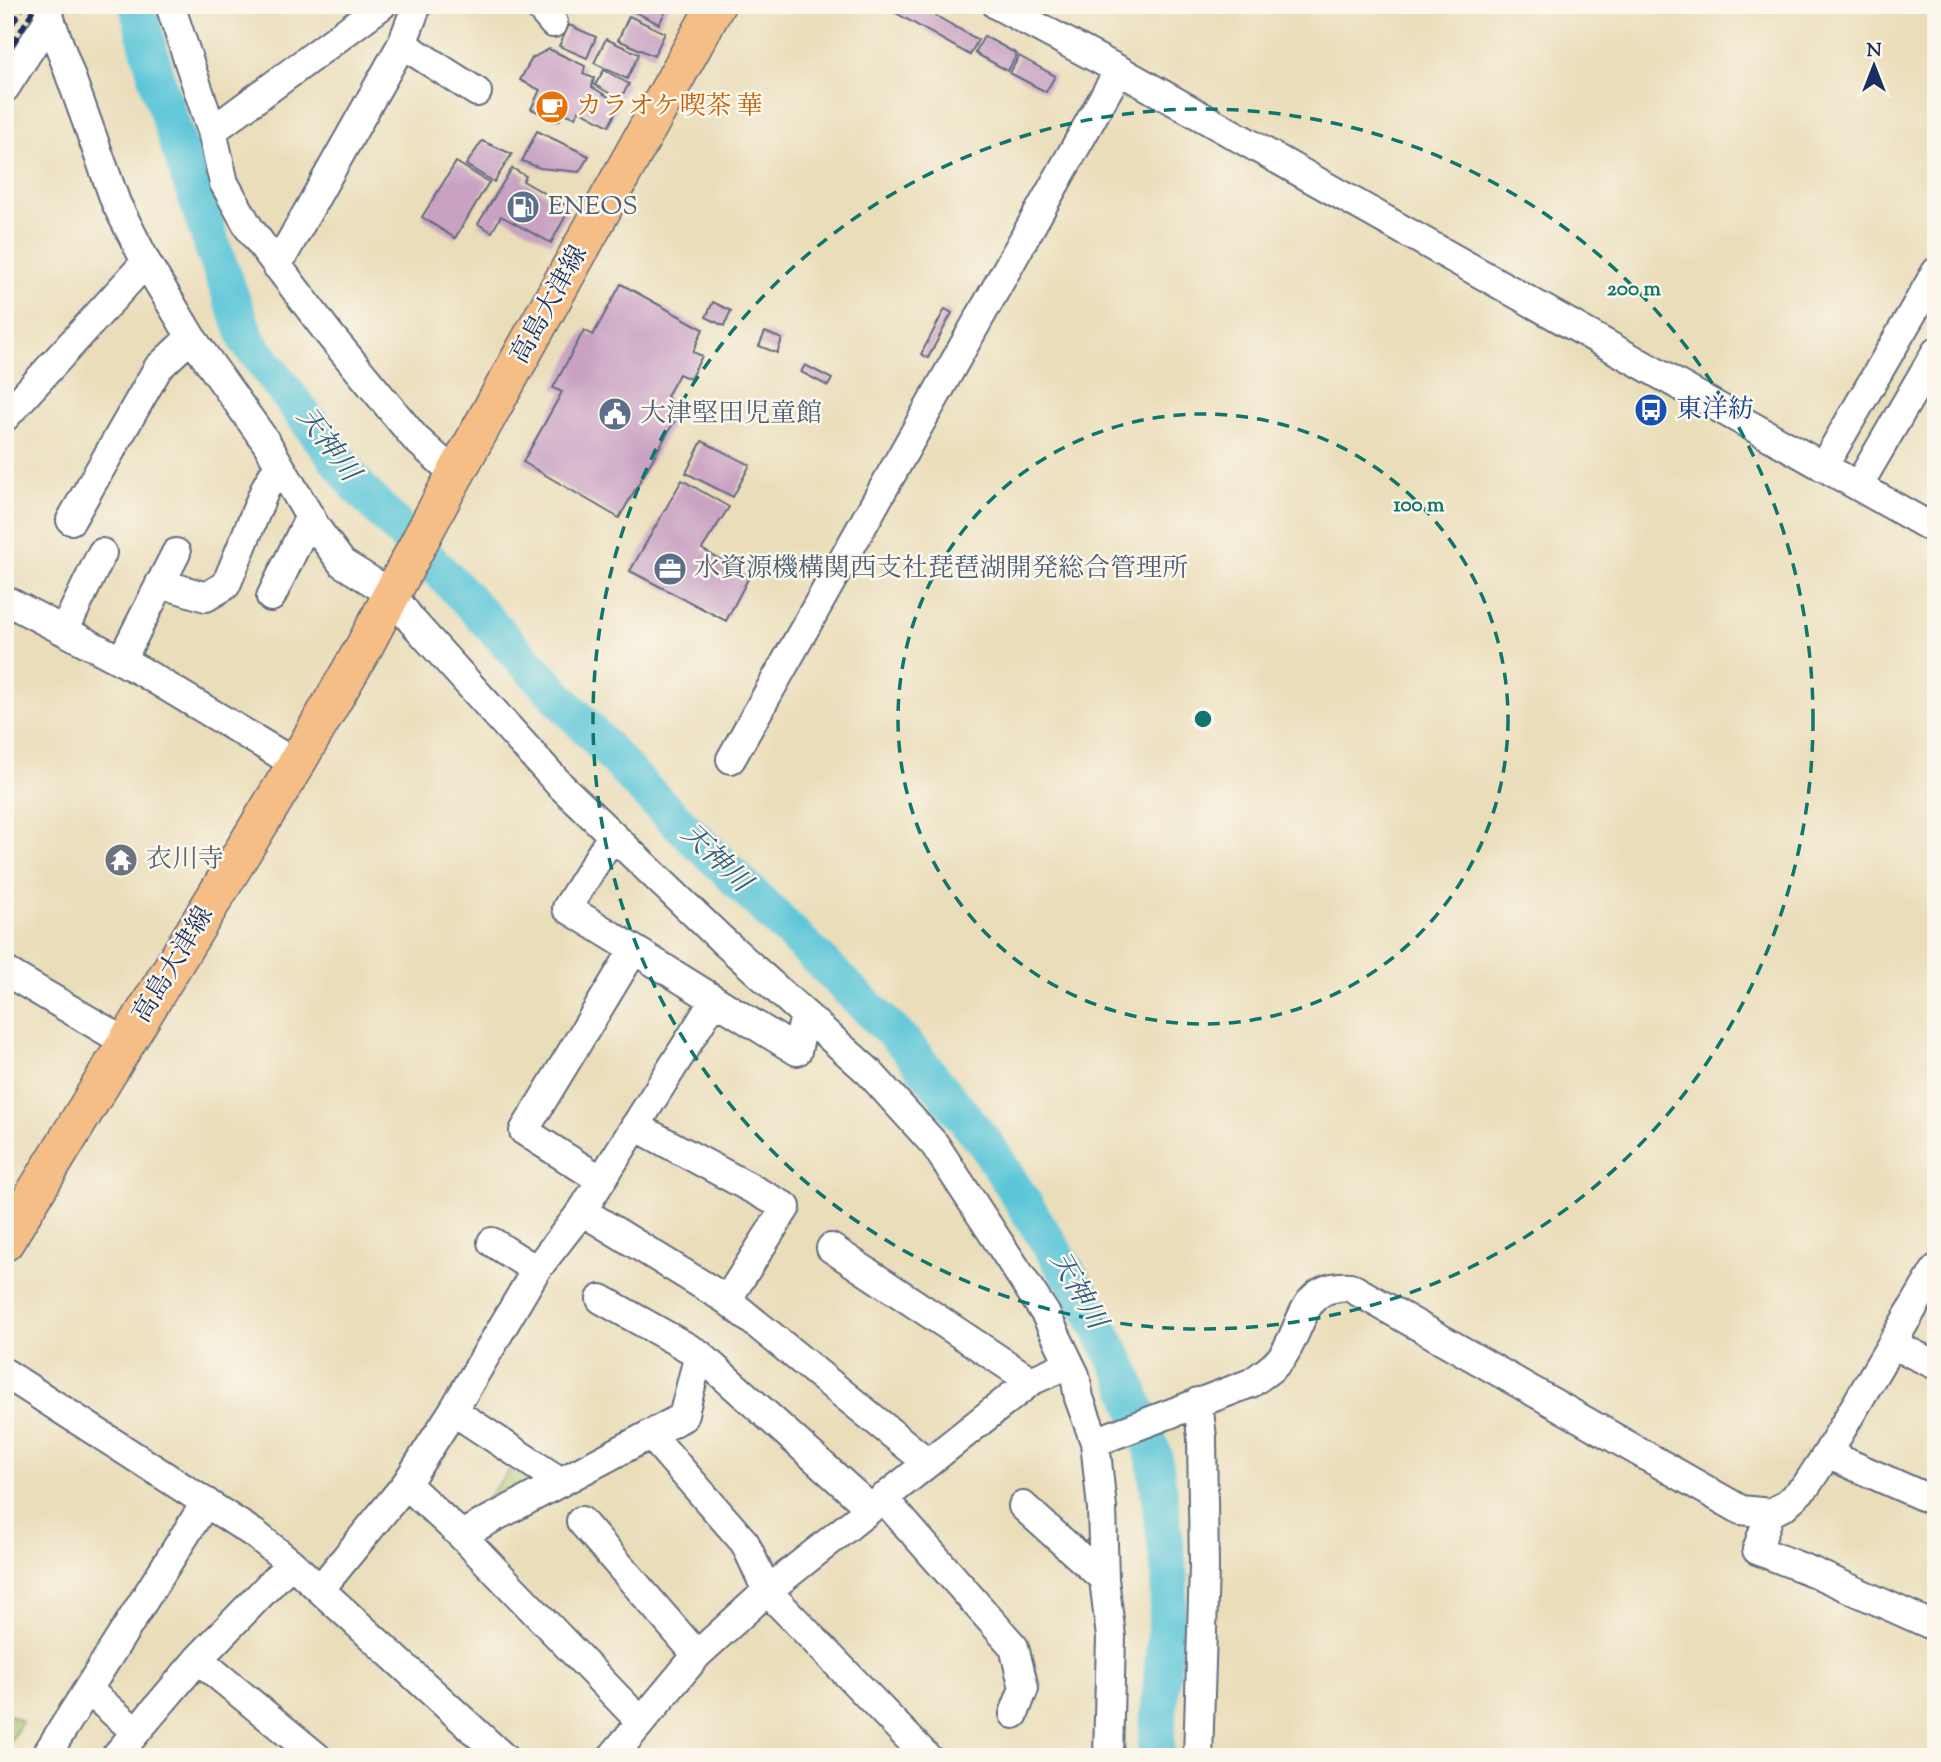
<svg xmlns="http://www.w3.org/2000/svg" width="1941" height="1762" viewBox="0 0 1941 1762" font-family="'Sorts Mill Goudy','Noto Serif JP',serif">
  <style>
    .green { fill: #aac971; stroke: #627c68; stroke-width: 2 }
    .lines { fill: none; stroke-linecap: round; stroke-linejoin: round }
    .river { stroke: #5cc6d8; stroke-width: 37 }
    .building { fill: #c9a2c3 }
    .minor-casing { stroke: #636c7e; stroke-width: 32 }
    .major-casing { stroke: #636c7e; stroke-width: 40 }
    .minor { stroke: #fff; stroke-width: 28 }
    .major { stroke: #f6be87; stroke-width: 37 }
    .rail { stroke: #1b2f5e; stroke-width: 5; stroke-dasharray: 10 5; stroke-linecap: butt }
    .ring { fill: none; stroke: #0f766e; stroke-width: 3.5; stroke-dasharray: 12 9 }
    .labels { text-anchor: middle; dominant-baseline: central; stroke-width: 5; stroke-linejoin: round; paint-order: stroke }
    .food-label { font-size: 26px; fill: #c56008; stroke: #fbf7ec; text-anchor: start }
    .service-label { font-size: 26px; fill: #4e5e75; stroke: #fbf7ec; text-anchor: start }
    .street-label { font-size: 26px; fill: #1b2f5e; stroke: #fbf7ec }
    .transit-label { font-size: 26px; fill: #164399; stroke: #fbf7ec; text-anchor: start }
    .worship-label { font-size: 26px; fill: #5b616d; stroke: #fbf7ec; text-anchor: start }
    .water-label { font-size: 28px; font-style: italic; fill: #2e5c83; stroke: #fbf7ec }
    .centre { fill: #0f766e; stroke: #fbf7ec; stroke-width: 3.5 }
    .ring-label { font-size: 21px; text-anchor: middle; font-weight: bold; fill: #0f766e; stroke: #fbf7ec; stroke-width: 5; stroke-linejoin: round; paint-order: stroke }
  </style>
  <rect width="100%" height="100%" fill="#fbf7ec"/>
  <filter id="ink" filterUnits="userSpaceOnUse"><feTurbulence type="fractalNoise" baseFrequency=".0143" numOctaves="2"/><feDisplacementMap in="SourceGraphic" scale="14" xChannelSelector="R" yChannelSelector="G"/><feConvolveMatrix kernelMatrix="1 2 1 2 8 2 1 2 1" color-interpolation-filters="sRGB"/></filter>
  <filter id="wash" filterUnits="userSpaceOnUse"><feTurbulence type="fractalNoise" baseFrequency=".00686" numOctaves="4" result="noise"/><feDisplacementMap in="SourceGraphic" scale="28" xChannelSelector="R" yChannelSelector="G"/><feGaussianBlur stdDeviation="1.57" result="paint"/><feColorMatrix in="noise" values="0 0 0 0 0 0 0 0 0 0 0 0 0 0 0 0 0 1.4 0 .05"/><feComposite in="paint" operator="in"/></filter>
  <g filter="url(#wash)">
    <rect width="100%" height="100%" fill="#eaddb9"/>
    <path class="green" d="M 516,1462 L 547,1481 L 463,1529 Z
      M 5,1713 L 22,1721 L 5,1751 Z"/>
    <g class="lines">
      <path class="river" d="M 137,5 L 160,90 L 215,254 L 248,342 L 359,488 L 465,597 L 643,788 L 905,1044 L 988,1147 L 1083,1297 L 1124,1375 L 1154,1456 L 1170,1578 L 1155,1757"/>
    </g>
    <g id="blocks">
      <path class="building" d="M 621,5 L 669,5 L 659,24 Z
        M 892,5 L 917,5 L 978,40 L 970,55 L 889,9 Z
        M 629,16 L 665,33 L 654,56 L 618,40 Z
        M 569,25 L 596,37 L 587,58 L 559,46 Z
        M 984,36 L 1017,54 L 1008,71 L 975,53 Z
        M 606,39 L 639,54 L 627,79 L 594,63 Z
        M 549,49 L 585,66 L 583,74 L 594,78 L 592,87 L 620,104 L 609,126 L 579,110 L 575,117 L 566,114 L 570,106 L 567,104 L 559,121 L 531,109 L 540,90 L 520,80 L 532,58 Z
        M 1019,56 L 1055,76 L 1046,92 L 1010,73 Z
        M 604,70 L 629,84 L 620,99 L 595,85 Z
        M 537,131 L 589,156 L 579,172 L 540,168 L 522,161 Z
        M 482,141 L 512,154 L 494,182 L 466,165 Z
        M 456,162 L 489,182 L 455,238 L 422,217 Z
        M 512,168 L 526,176 L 523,181 L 570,208 L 551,243 L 501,216 L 492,232 L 478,224 Z
        M 621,284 L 703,329 L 693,352 L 702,356 L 690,379 L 679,374 L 667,396 L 678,415 L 619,518 L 523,462 L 562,392 L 553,388 L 584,330 L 593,335 Z
        M 713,302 L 731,311 L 724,326 L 706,317 Z
        M 945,309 L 952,313 L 928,358 L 921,354 Z
        M 765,332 L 782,339 L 777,353 L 759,346 Z
        M 805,365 L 832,379 L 828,386 L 801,372 Z
        M 702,441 L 750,465 L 733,497 L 686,473 Z
        M 682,480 L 729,507 L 702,549 L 749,577 L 726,621 L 630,571 Z"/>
    </g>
  </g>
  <g filter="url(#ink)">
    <use href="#blocks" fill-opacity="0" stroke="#636c7e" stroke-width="2"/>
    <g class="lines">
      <defs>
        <path id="minor" d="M 45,5 L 116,203 L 146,262 L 191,337 L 266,442 L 317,529 L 342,563 L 392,594 L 411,620 L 560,785 L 722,940 L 869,1072 L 935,1145 L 1045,1313 L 1075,1375 L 1079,1398 L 1095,1442 L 1102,1508 L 1104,1579 L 1111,1637 L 1108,1757
          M 170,5 L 212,131 L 224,183 L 249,228 L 329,334 L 415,438 L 456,475
          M 538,5 L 553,23
          M 997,5 L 1119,70 L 1936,530
          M 402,44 L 477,92
          M 5,88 L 49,19
          M 212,131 L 382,5
          M 277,266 L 402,44 L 417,5
          M 5,417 L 146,262
          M 1823,467 L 1936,272
          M 1858,486 L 1936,352
          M 71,520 L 158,368 L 191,337
          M 160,583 L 206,597 L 226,585 L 266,487 L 279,465
          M 271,597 L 310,516
          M 5,600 L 141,671 L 296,764
          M 64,631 L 102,553
          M 121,661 L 176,553
          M 731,759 L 1119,70
          M 612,836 L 567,908 L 797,1051 L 805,1015
          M 5,971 L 127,1043
          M 635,1126 L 786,1207 L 727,1300
          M 601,1180 L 524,1131 L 633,951
          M 582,1211 L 727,1300 L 927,1462
          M 492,1242 L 536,1270
          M 831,1248 L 1031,1381
          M 601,1299 L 699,1354
          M 1892,1344 L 1936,1365
          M 5,1373 L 256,1535 L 291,1563 L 503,1757
          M 453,1411 L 561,1482
          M 650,1434 L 745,1543 L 767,1591 L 927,1757
          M 1095,1442 L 1251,1383 C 1263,1374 1276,1367 1284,1354 C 1305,1321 1302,1284 1350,1287 L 1741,1510 L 1770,1513 L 1757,1550 L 1813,1572 L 1936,1627
          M 1827,1454 L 1936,1502
          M 406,1484 L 461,1535 L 641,1722
          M 883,1498 L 1014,1647 L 1024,1688 L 1014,1714
          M 1023,1506 L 1104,1579
          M 1770,1513 L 1784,1506 L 1806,1486 L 1827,1454 L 1936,1269
          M 581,1521 L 697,1655
          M 461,1535 L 683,1417 L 699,1354 L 870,1508
          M 321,1588 L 406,1484 L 453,1411 L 536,1270 L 582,1211 L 714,1001
          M 198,1659 L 317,1757
          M 88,1690 L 136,1732
          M 45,1757 L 206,1502
          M 115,1757 L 198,1659 L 291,1563
          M 612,1757 L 697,1655 L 767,1591 L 1031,1381 L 1069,1364
          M 1198,1757 L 1204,1567 L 1202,1438 L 1198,1402"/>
        <path id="major" d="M 5,1242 L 296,764 L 364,647 L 445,493 L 716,5"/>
      </defs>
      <use href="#minor" class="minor-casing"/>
      <use href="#major" class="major-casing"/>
      <use href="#minor" class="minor"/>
      <use href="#major" class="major"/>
      <path class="rail" d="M 5,36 L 24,5
        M 5,57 L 36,5"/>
    </g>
  </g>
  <g class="ring">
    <circle cx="1203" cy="719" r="305"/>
    <circle cx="1203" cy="719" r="610"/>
  </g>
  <defs>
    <symbol id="cafe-disc" viewBox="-11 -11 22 22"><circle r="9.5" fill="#e8710a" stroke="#fbf7ec"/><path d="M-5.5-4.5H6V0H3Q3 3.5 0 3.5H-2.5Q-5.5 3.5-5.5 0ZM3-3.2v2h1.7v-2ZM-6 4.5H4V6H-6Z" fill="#fff"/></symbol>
    <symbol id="fuel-disc" viewBox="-11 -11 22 22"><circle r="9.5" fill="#5c6f8a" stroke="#fbf7ec"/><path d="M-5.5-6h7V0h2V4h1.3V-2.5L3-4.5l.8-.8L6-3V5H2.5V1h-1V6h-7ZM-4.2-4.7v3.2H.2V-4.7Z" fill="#fff"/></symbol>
    <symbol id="bus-disc" viewBox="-11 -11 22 22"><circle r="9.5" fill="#1a4fb4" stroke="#fbf7ec"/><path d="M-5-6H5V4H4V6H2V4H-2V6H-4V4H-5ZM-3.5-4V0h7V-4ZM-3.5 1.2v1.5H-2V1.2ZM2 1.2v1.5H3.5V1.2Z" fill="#fff"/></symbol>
    <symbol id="civic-disc" viewBox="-11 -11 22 22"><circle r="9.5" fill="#5c6f8a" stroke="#fbf7ec"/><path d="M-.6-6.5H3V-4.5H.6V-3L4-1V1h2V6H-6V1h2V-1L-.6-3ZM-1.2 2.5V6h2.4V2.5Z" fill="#fff"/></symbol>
    <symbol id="office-disc" viewBox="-11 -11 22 22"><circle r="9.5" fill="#5c6f8a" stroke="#fbf7ec"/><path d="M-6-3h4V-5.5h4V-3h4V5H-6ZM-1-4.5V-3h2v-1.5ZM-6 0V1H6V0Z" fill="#fff"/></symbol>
    <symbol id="temple-disc" viewBox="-11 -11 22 22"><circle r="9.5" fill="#6b7280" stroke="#fbf7ec"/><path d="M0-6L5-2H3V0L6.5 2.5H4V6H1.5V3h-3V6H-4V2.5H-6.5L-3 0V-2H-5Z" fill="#fff"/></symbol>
  </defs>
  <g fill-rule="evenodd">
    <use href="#cafe-disc" x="533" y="88" width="38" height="38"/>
    <use href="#fuel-disc" x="504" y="188" width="38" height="38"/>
    <use href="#bus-disc" x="1632" y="391" width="38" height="38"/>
    <use href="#civic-disc" x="596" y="395" width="38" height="38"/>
    <use href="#office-disc" x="651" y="550" width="38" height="38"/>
    <use href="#temple-disc" x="102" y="841" width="38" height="38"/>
  </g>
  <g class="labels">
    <g class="food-label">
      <text x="576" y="107">カラオケ喫茶 華</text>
    </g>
    <g class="service-label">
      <text x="548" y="207">ENEOS</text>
      <text x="640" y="414">大津堅田児童館</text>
      <text x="694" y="569">水資源機構関西支社琵琶湖開発総合管理所</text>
    </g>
    <g class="street-label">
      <text transform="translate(550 305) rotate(-61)">高島大津線</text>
      <text transform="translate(174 965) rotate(-59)">高島大津線</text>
    </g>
    <g class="transit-label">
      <text x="1676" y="410">東洋紡</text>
    </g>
    <g class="worship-label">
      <text x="146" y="860">衣川寺</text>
    </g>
    <g class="water-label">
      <text transform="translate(327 445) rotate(53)">天神川</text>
      <text transform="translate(715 859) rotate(44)">天神川</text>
      <text transform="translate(1077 1291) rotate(60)">天神川</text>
    </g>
  </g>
  <circle cx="1203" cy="719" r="10" class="centre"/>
  <g class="ring-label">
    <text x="1634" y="295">200 m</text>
    <text x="1419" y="511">100 m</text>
  </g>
  <rect width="1941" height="1762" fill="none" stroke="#fbf7ec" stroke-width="28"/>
  <g transform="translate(1874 66)" stroke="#fbf7ec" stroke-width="5" paint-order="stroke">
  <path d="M0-5L12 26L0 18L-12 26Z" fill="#1b2f5e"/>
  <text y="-10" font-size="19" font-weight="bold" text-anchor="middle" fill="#1b2f5e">N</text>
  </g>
</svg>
